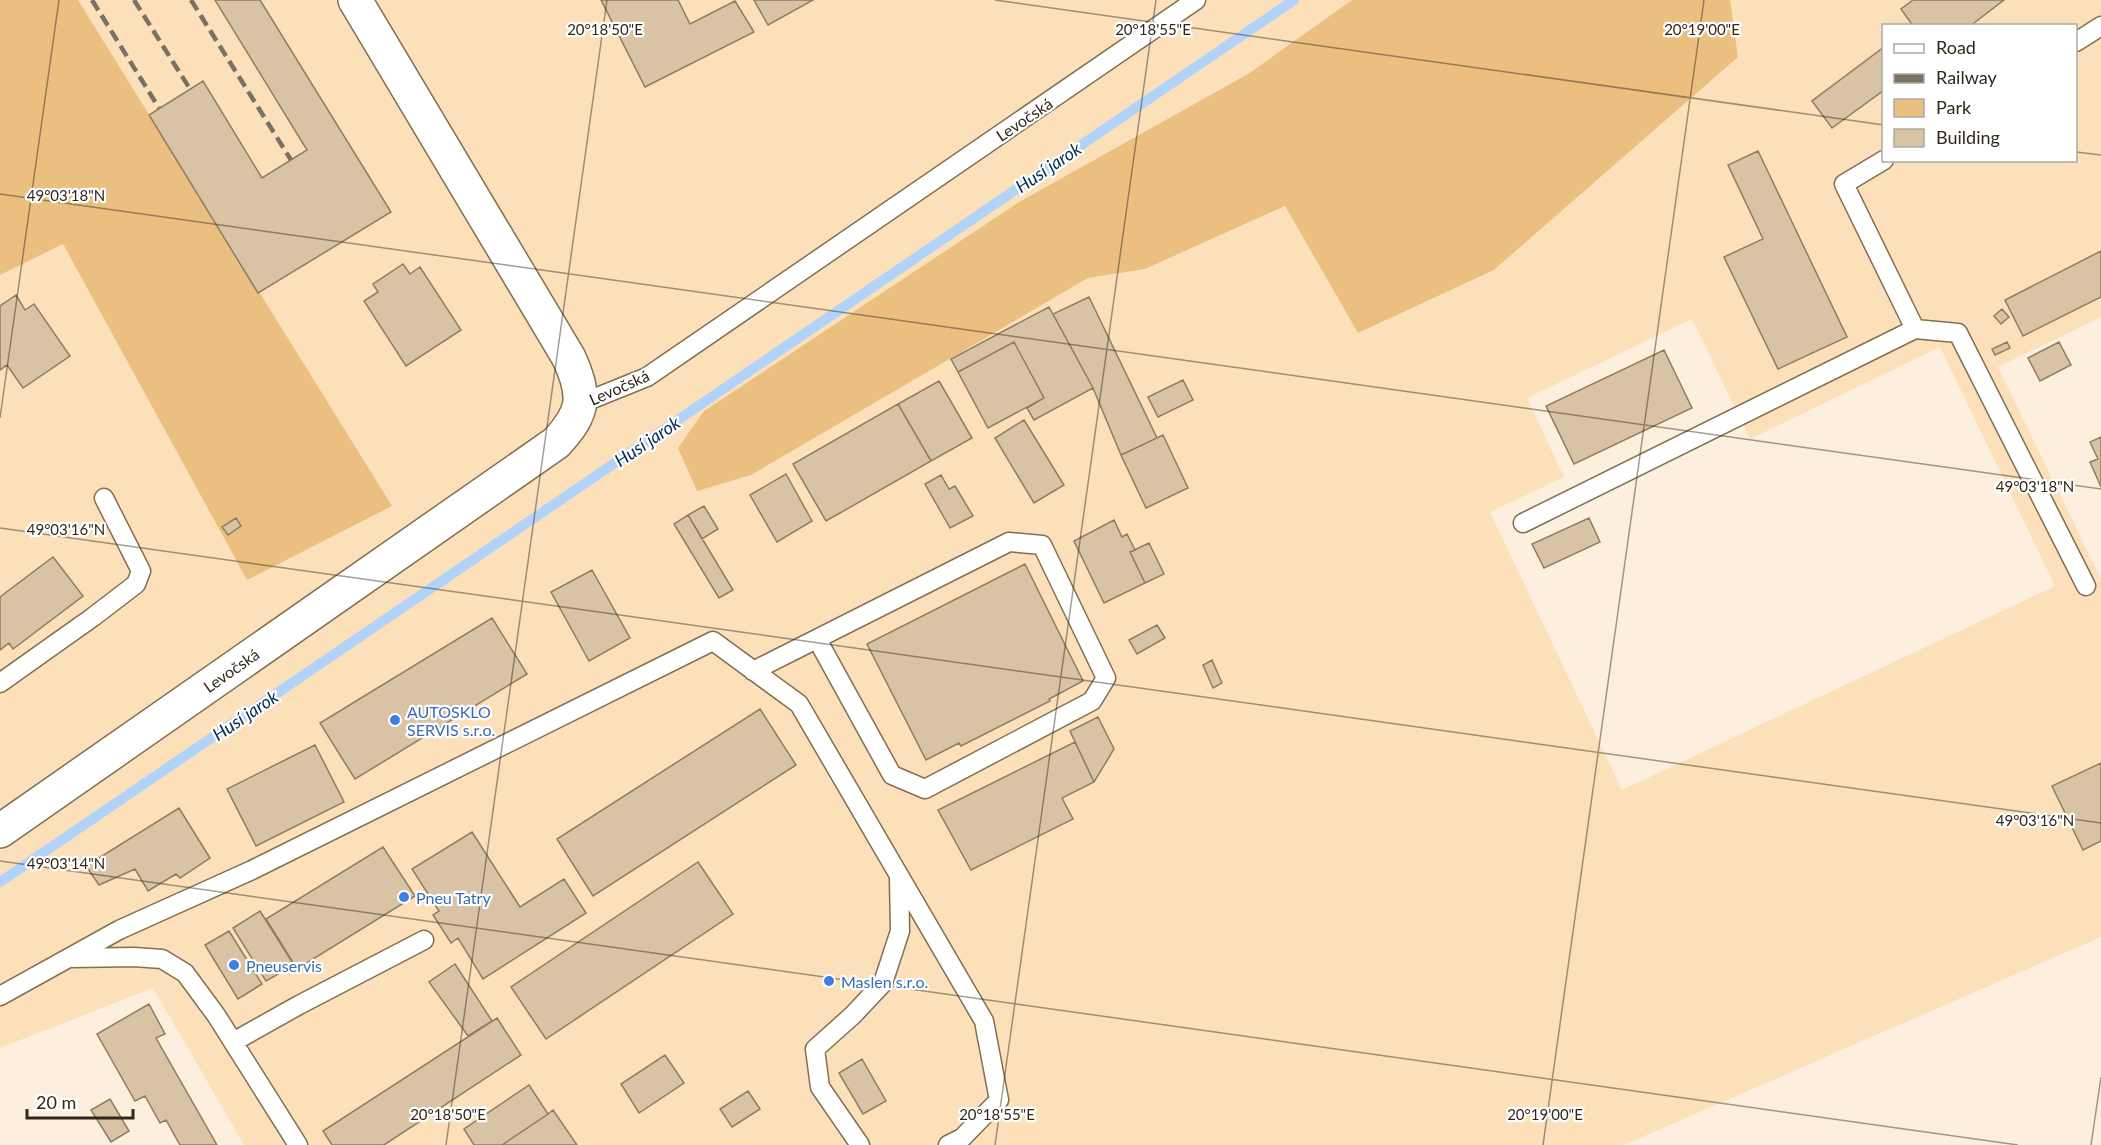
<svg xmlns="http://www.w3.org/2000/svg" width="2101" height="1145" viewBox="0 0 2101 1145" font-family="Lato,sans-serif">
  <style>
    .built { fill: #fbe0ba; fill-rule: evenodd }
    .green { fill: #eabf80 }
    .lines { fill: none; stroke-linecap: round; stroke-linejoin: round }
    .stream { stroke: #b2d3f9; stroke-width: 10 }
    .building { fill: #d9c3a5; stroke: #907c5f; stroke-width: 1.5 }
    .service-casing { stroke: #826f52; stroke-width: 21 }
    .minor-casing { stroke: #826f52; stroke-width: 36 }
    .service { stroke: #fff; stroke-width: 18 }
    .minor { stroke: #fff; stroke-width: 33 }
    .rail { stroke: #7b7163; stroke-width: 4.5; stroke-dasharray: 12 6; stroke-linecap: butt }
    .ticks { fill: none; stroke: #30281c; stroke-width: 1.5; stroke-opacity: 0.45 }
    .shop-dot { fill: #3f7fe0; stroke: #fff; stroke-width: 2 }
    .labels { text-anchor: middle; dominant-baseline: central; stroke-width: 4.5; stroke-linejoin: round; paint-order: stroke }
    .street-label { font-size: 16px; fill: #30281c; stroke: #fff }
    .shop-label { font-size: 16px; fill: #366cbe; stroke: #fff; text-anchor: start }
    .water-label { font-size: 18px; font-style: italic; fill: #042d53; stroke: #fff }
    .ticks-label { font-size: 15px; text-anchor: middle; fill: #30281c; stroke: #fff; stroke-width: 4.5; stroke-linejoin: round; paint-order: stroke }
  </style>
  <rect width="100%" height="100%" fill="#fdefdd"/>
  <path class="built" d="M 78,0 L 1352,0 L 1248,74 L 1019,202 L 704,411 L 751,475 L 1088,278 L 1145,269 L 1285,206 L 1358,333 L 1494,270 L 1738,57 L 1730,0 L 2101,0 L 2101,317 L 1998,367 L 2101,579 L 2101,937 L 1624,1145 L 244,1145 L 153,988 L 0,1048 L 0,275 L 63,244 L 247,580 L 391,506 ZM 1884,26 L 2076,26 L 2076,160 L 1884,160 ZM 1692,319 L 1750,439 L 1940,347 L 2055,586 L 1622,790 L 1490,512 L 1564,477 L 1527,398 Z"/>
  <path class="green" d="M 0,0 L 78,0 L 392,506 L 247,580 L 63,244 L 0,275 Z
    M 1352,0 L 1730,0 L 1738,57 L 1494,270 L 1358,333 L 1285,206 L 1145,269 L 1088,278 L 751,475 L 697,491 L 678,448 L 704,411 L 1019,202 L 1248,74 Z"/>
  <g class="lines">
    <path class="stream" d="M 0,882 L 1294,0"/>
  </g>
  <path class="building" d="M 215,0 L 260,0 L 391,212 L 258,293 L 149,115 L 203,81 L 262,178 L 307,150 Z
    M 601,0 L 678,0 L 690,24 L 735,1 L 754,32 L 645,87 Z
    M 754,0 L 813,0 L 768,25 Z
    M 1913,0 L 2004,0 L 1970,26 L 1913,26 L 1901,9 Z
    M 1884,47 L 1884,90 L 1832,128 L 1812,101 Z
    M 1758,151 L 1847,337 L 1778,369 L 1724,257 L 1763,239 L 1728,165 Z
    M 2101,251 L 2101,297 L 2023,336 L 2005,300 Z
    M 403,264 L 410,274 L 420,267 L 461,330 L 406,366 L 364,301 L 378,292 L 373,284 Z
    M 16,295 L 25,310 L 34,304 L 70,356 L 23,388 L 7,365 L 0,370 L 0,306 Z
    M 1089,297 L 1157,438 L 1121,455 L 1093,388 L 1053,314 Z
    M 1049,307 L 1093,388 L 1034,420 L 1027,408 L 1044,398 L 1014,342 L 958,372 L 951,359 Z
    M 2002,309 L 2009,317 L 2001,324 L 1994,316 Z
    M 1014,342 L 1044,398 L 988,428 L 958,372 Z
    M 2007,342 L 2010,348 L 1995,355 L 1992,349 Z
    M 2059,342 L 2071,365 L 2040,381 L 2028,358 Z
    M 1664,350 L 1692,408 L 1574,464 L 1546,406 Z
    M 1183,380 L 1193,400 L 1158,417 L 1148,397 Z
    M 939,381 L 972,438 L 931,461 L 898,404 Z
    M 898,404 L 931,461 L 826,521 L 793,464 Z
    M 1024,420 L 1064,485 L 1034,503 L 995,438 Z
    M 1163,435 L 1188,488 L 1146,508 L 1121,455 Z
    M 2101,437 L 2101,487 L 2090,462 L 2098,459 L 2090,442 Z
    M 786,474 L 812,521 L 777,542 L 750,495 Z
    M 941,475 L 949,489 L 955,486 L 973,516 L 950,528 L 925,484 Z
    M 704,506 L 718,529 L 702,539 L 688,515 Z
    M 688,515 L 733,590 L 719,598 L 674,524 Z
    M 236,518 L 241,526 L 228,535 L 222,527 Z
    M 1589,518 L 1600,542 L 1544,568 L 1532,544 Z
    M 1114,520 L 1122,537 L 1127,534 L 1135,550 L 1130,552 L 1145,583 L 1104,603 L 1074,541 Z
    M 1149,543 L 1164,574 L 1145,583 L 1130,552 Z
    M 53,557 L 83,596 L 13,649 L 9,643 L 0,650 L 0,597 Z
    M 1025,564 L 1083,681 L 1049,699 L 1050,701 L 961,746 L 959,743 L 926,760 L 867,644 Z
    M 592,570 L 630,638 L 589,661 L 551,592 Z
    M 492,618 L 527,674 L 355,779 L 320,723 Z
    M 1157,625 L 1165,638 L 1137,654 L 1129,640 Z
    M 1212,660 L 1222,683 L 1213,688 L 1203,665 Z
    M 760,709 L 796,765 L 593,896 L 557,839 Z
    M 1098,717 L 1114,749 L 1094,782 L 1070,731 Z
    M 1075,742 L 1094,782 L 1062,798 L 1073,819 L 971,870 L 938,810 Z
    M 315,745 L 344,802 L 256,846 L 227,789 Z
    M 2101,763 L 2101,841 L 2083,850 L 2052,786 Z
    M 179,808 L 210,858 L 180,878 L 176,874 L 148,891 L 135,869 L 99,885 L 86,866 Z
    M 472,832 L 520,907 L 564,879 L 586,913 L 483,979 L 458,938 L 451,943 L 433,915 L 439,911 L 412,869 Z
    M 383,847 L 415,896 L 297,969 L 266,919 Z
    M 698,862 L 733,914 L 546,1039 L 511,987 Z
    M 260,911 L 294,965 L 266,981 L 233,928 Z
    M 229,931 L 262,984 L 238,999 L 205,945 Z
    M 455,964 L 492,1021 L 468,1036 L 429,982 Z
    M 149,1004 L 165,1034 L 156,1038 L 217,1145 L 180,1145 L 166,1120 L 160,1123 L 145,1096 L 135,1101 L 97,1034 Z
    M 497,1018 L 521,1055 L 384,1145 L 332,1145 L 323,1131 Z
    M 665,1055 L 684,1083 L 639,1113 L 621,1084 Z
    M 862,1059 L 886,1101 L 863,1114 L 839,1073 Z
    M 529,1085 L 548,1114 L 502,1145 L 474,1145 L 464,1129 Z
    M 748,1091 L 760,1109 L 732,1127 L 720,1109 Z
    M 110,1099 L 129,1131 L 111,1142 L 91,1110 Z
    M 553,1110 L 577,1145 L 502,1145 L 548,1114 Z"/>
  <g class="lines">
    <defs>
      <path id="service" d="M 2076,42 L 2101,26
        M 1884,160 L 1844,184 L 1915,329 L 1958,333 L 2086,586
        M 580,404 L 647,377 L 1196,0
        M 1523,523 L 1915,329
        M 753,671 L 1009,542 L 1042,545 L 1106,678 L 1092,701 L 925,789 L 892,775 L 817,639
        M 0,683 L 93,617 L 136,584 L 141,571 L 104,498
        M 72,958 L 134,957 L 162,959 L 185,973 L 216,1015 L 298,1145
        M 0,996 L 119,930 L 252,870 L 713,641 L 799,704 L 984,1021 L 999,1100 L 962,1138 L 948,1145
        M 233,1042 L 299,1005 L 424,940
        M 860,1145 L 820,1087 L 815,1049 L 853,1015 L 883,983 L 900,931 L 899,878"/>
      <path id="minor" d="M 0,831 L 556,443 C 585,412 586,396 569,358 L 355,0"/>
    </defs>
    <use href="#service" class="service-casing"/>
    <use href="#minor" class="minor-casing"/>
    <use href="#service" class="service"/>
    <use href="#minor" class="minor"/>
    <path class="rail" d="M 92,0 L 159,108
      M 134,0 L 190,89
      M 191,0 L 291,160"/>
  </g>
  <path class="ticks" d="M 995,0 L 1884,125M 2076,152 L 2101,155M 0,194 L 2101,489M 0,418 L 59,0M 0,528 L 2101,823M 0,861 L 2018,1145M 446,1145 L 607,0M 995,1145 L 1156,0M 1543,1145 L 1704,0M 2091,1145 L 2101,1077"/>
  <g class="shop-dot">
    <circle cx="395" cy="720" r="6"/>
    <circle cx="404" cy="897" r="6"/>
    <circle cx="234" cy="965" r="6"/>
    <circle cx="829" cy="981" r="6"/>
  </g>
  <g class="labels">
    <g class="street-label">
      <text transform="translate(1024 119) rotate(-34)">Levočská</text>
      <text transform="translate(619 387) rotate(-24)">Levočská</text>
      <text transform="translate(231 670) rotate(-35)">Levočská</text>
    </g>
    <g class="shop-label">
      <text x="407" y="711">AUTOSKLO<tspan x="407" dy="18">SERVIS s.r.o.</tspan></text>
      <text x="416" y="897">Pneu Tatry</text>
      <text x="246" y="965">Pneuservis</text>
      <text x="841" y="981">Maslen s.r.o.</text>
    </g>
    <g class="water-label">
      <text transform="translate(1048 167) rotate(-34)">Husí jarok</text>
      <text transform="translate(647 441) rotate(-34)">Husí jarok</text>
      <text transform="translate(245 715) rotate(-34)">Husí jarok</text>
    </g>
  </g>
  <g class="ticks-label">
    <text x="605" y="35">20°18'50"E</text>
    <text x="1153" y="35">20°18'55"E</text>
    <text x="1702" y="35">20°19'00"E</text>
    <text x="66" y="201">49°03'18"N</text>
    <text x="2035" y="492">49°03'18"N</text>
    <text x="66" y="535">49°03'16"N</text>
    <text x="2035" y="826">49°03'16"N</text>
    <text x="66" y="869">49°03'14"N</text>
    <text x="448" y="1120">20°18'50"E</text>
    <text x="997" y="1120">20°18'55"E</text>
    <text x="1545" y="1120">20°19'00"E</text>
  </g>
  <rect x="1882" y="24" width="195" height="138" fill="#ffffff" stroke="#aca9a4" stroke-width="1.5"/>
  <rect x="1894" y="44" width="30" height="9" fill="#ffffff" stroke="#aca9a4" stroke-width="1.5"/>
  <text x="1936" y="54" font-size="18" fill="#30281c">Road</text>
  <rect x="1894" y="74" width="30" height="9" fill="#7b7163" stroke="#aca9a4" stroke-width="1.5"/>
  <text x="1936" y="84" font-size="18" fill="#30281c">Railway</text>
  <rect x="1894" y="99" width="30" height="18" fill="#eabf80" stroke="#aca9a4" stroke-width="1.5"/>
  <text x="1936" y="114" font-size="18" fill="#30281c">Park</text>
  <rect x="1894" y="129" width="30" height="18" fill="#d9c3a5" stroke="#aca9a4" stroke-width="1.5"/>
  <text x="1936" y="144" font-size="18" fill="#30281c">Building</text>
  <path d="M27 1109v9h106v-9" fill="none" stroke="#30281c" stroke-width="3"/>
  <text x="36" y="1109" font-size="18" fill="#30281c" stroke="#ffffff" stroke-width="4.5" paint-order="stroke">20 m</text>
</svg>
